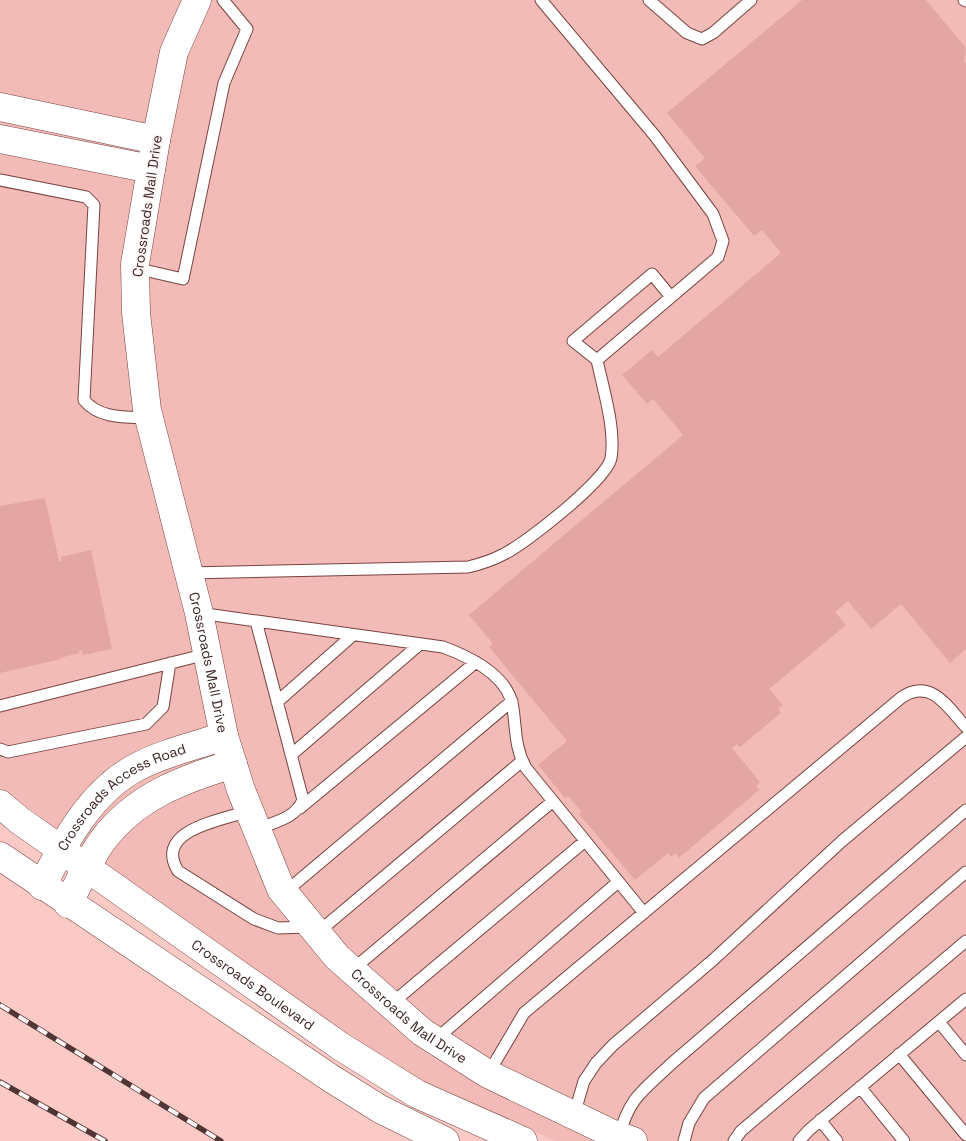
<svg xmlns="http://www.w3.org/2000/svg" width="966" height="1141" viewBox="0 0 966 1141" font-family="'Space Grotesk',sans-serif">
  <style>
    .built { fill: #f3bbb7 }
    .building { fill: #e3a6a2 }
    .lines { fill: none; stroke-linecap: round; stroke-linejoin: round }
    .lane-casing { stroke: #764340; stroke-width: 13 }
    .secondary-casing { stroke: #764340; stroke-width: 29 }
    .lane { stroke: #fff; stroke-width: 11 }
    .secondary { stroke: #fff; stroke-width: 28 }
    .rail-casing { stroke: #4f3534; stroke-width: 5.5 }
    .rail { stroke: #fef7f7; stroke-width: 4; stroke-dasharray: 11; stroke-linecap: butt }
    .labels { text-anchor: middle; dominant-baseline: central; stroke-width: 4; stroke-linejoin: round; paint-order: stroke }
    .street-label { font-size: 14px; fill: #3a2322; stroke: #fef7f7 }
  </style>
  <rect width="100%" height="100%" fill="#fccac6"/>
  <path class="built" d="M 0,0 L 966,0 L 966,1141 L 555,1141 L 418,1079 L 335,1029 L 122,879 L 0,786 Z"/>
  <path class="building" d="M 802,0 L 926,0 L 966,48 L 964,61 L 966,63 L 966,649 L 950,663 L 901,604 L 871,629 L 848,601 L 835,612 L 846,625 L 769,689 L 783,705 L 778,709 L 781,713 L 740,747 L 737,744 L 732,748 L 760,782 L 756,786 L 759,790 L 679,858 L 676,853 L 671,857 L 668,853 L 635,880 L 579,814 L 582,812 L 568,796 L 565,798 L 538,765 L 567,741 L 489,647 L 493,644 L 469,615 L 683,435 L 653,399 L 647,404 L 622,375 L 652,350 L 658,357 L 781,253 L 762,230 L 754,236 L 695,166 L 705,158 L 667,113 Z
    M 45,498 L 59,561 L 62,561 L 61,557 L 91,550 L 112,649 L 83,655 L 81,650 L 78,651 L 79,653 L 60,658 L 61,659 L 0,673 L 0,506 Z"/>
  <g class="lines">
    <defs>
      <path id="lane" d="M 649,0 L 687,33 L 702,39 L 713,33 L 751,0
        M 964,0 L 966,1
        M 0,180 L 86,197 L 94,205 L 84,400 C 99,419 126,417 149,418
        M 135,268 L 183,279 L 224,83 L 247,29 L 223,0
        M 597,360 L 573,341 L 652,274 L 671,297
        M 188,573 L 468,567 C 481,564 493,560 504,554 C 525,544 608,479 611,458 C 616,429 603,389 597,360 L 718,257 L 723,241 L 713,214 L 655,136 L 541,0
        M 199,613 L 443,647 C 470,657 509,676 513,708 C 516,729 515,749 526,768 L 644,913
        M 256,621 L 303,800 C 295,819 274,822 257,829
        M 277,702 L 353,635
        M 0,706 L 207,654
        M 0,749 L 8,752 L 146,724 L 163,707 L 170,663
        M 291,755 L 420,644
        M 300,808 L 476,662
        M 249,811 C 222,820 153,830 178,871 L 254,919 L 278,928 L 308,927
        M 284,893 L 512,701
        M 317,933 L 522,761
        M 352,970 L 553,801
        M 391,1004 L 585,841
        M 939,1022 L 966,1055
        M 435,1040 L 618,882
        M 899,1054 L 966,1135
        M 488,1074 L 524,1013 L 902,697 C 932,678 947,707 966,727
        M 860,1087 L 904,1141
        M 574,1115 L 584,1081 L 596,1063 L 613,1045 L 713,960 L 842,841 L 966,737
        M 820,1120 L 837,1141
        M 619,1136 C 630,1096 643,1091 671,1064 L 966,810
        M 684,1141 L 689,1123 L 704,1098 L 966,872
        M 734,1141 L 741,1131 L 966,941
        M 799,1141 L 809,1130 L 966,999"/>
      <g id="secondary">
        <path id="s1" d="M 197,0 L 174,52 L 156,140 L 135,264 L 136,313 L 147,410 L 199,613 L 224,736 L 241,790 L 281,889 L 337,957 L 422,1032 L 488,1074 L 613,1134 L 633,1141"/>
        <path d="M 0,107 L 156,140"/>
        <path d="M 0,139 L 151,169"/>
        <path id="s2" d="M 0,804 L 19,820 L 340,1046 L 417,1094 L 523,1141"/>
        <path d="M 0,856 L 332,1079 L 380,1109 L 445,1141"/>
        <path id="s3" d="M 42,886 C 64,842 91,791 137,767 C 163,753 195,746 224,736"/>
        <path d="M 68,904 C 79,883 89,859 103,840 C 135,797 183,779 233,764"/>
      </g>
    </defs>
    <use href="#lane" class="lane-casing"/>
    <use href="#secondary" class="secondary-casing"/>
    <use href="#lane" class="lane"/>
    <use href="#secondary" class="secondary"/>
    <defs>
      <path id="rail" d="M 0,1005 L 221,1141
        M 0,1082 L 105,1141"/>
    </defs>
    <use href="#rail" class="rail-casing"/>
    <use href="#rail" class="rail"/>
  </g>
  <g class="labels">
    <g class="street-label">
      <text transform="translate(147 206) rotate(-82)">Crossroads Mall Drive</text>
      <text stroke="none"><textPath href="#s1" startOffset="679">Crossroads Mall Drive</textPath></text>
      <text stroke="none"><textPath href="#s3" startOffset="124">Crossroads Access Road</textPath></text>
      <text stroke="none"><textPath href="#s2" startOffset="311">Crossroads Boulevard</textPath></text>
      <text stroke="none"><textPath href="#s1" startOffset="1099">Crossroads Mall Drive</textPath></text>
    </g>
  </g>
</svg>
